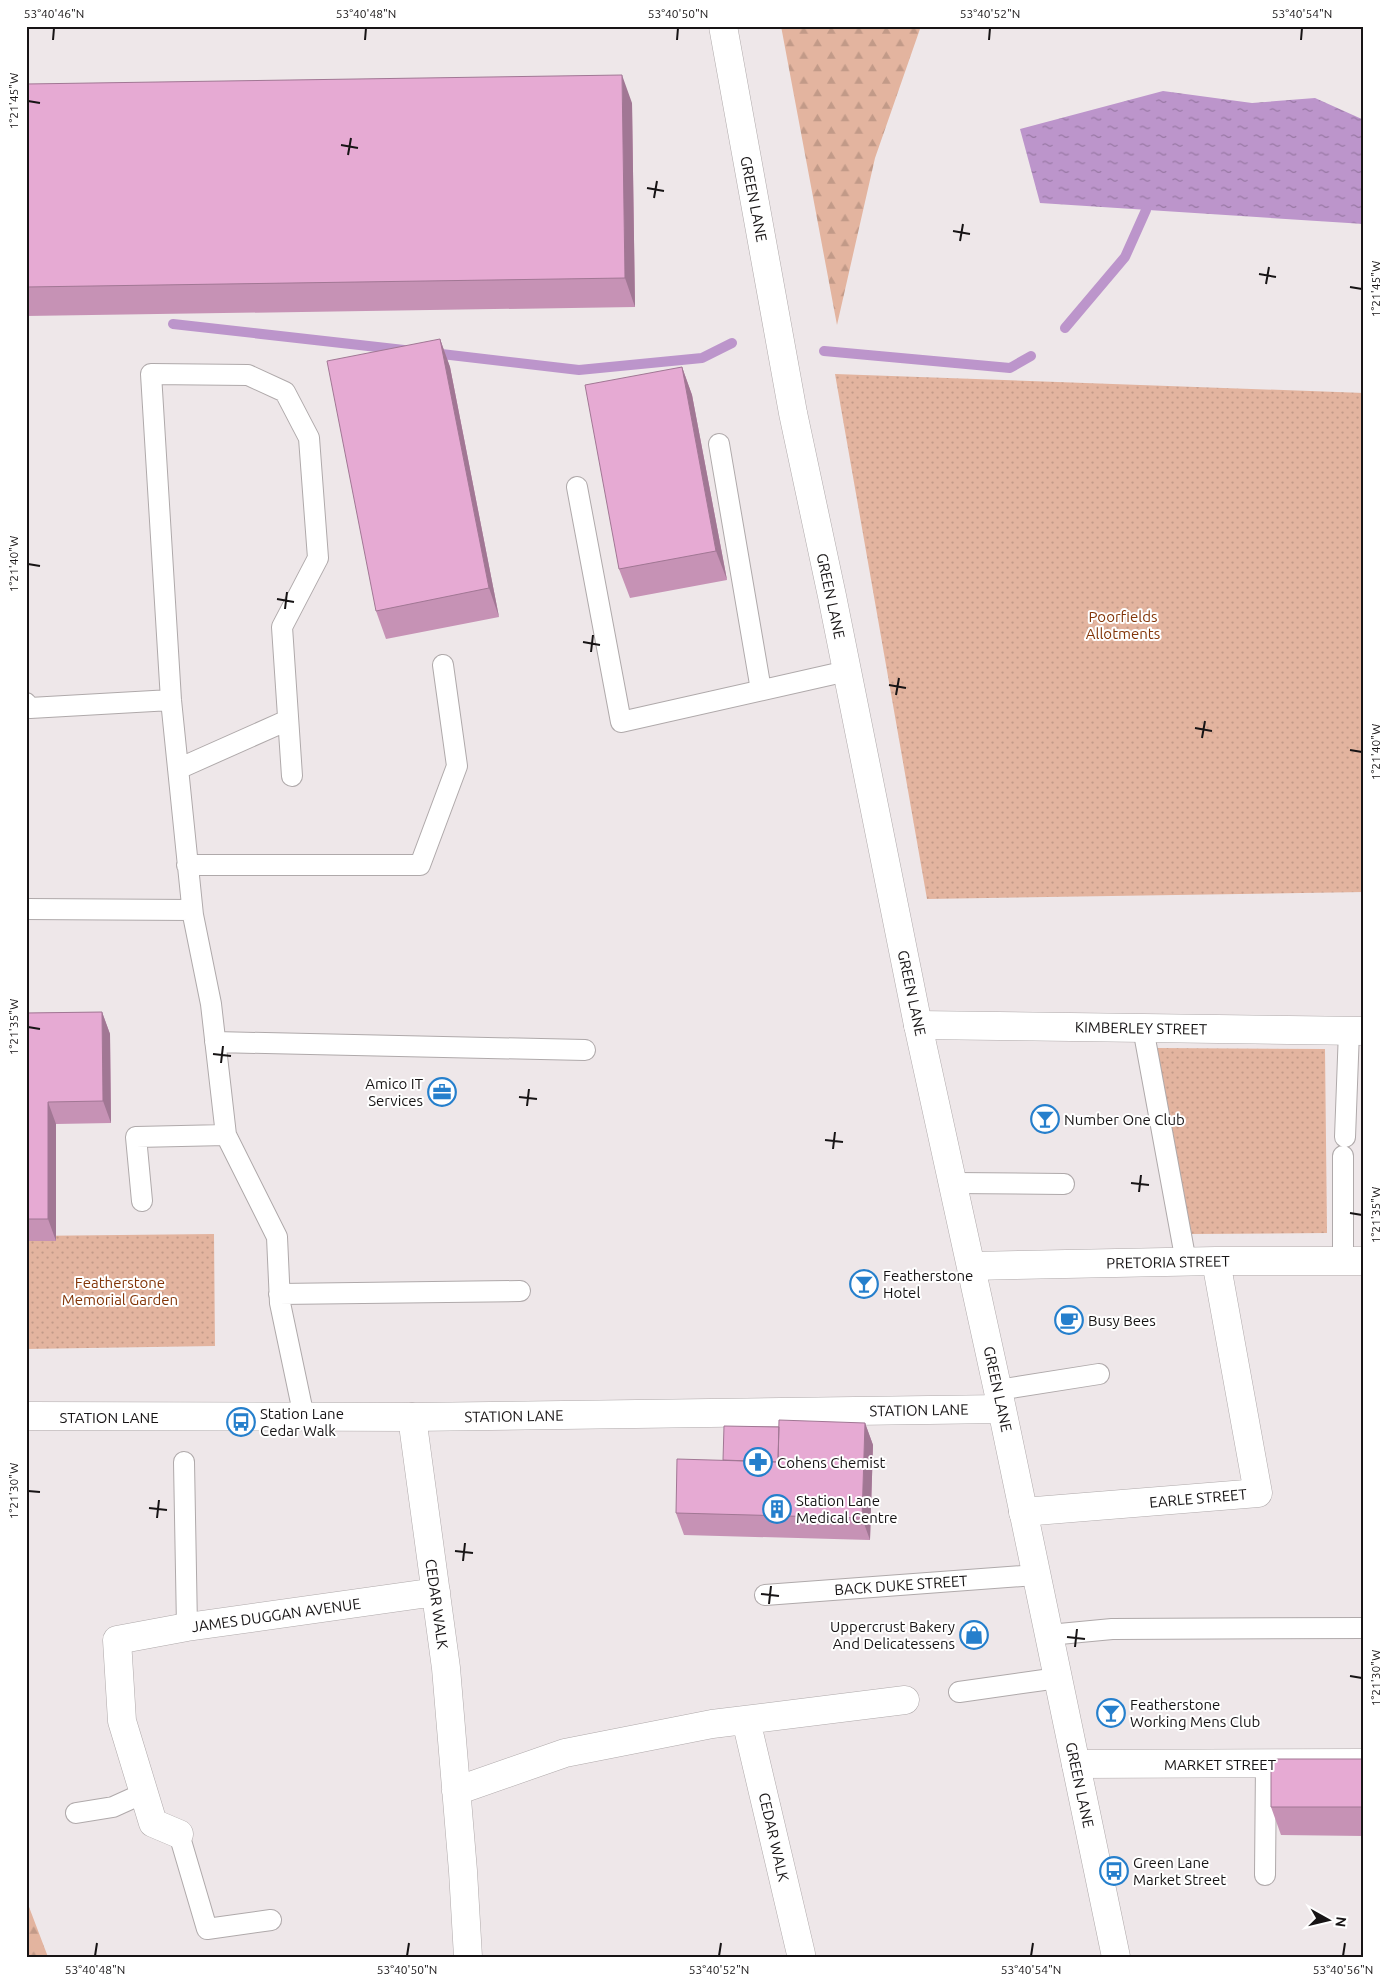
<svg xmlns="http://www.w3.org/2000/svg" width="1390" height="1983" viewBox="0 0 1390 1983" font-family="Ubuntu,sans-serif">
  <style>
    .forest { fill: url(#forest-firs) }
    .garden { fill: url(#garden-dots) }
    .water { fill: url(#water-ripples) }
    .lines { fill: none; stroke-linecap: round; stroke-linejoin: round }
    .stream { stroke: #bc95cb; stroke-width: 10 }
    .lane-casing { stroke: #afa9aa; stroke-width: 22 }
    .street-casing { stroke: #afa9aa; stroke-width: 29 }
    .secondary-casing { stroke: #afa9aa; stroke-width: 29 }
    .lane { stroke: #fff; stroke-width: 20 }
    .street { stroke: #fff; stroke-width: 28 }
    .secondary { stroke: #fff; stroke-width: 28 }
    .wall { fill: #c692b5 }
    .shaded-wall { fill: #a17794 }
    .building { fill: #e6aad3; stroke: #a17794 }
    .ticks { fill: none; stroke: #171415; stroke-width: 2 }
    .labels { text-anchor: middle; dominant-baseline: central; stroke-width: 4; stroke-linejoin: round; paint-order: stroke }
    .street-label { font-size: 15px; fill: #171415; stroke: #fff }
    .park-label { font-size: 15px; fill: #823508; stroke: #fff }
    .poi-label { font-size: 15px; fill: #171415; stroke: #fff; text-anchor: start }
    .neatline { fill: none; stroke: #171415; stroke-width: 2 }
    .ticks-label { font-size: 12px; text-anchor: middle; fill: #171415 }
  </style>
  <defs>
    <pattern id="forest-firs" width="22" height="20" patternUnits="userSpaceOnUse" patternTransform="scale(1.25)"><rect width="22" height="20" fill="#e3b49f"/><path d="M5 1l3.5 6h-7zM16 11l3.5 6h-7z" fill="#c29a88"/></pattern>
    <pattern id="garden-dots" width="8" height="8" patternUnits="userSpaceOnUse" patternTransform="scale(1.25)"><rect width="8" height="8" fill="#e3b49f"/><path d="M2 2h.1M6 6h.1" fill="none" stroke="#c29a88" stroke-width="1.8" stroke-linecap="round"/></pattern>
    <pattern id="water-ripples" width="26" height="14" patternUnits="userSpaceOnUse" patternTransform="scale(1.25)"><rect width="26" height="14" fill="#bc95cb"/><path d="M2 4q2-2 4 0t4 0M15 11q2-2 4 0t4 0" fill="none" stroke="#9878a4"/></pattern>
  </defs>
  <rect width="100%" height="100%" fill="#eee7e9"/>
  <path class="forest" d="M 781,26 L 921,26 L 875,158 L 837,325 Z
    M 26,1899 L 48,1957 L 26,1957 Z"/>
  <path class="garden" d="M 835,374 L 1364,393 L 1364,892 L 927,899 Z
    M 1157,1048 L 1325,1049 L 1327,1233 L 1189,1234 Z
    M 214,1234 L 215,1346 L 26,1349 L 26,1236 Z"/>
  <path class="water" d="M 1163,91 L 1252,103 L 1315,98 L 1364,120 L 1364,224 L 1040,203 L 1020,129 Z"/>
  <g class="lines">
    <path class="stream" d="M 173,324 L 404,350
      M 1065,328 L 1125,257 L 1146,210
      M 824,351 L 1010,368 L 1031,356
      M 433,353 L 579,370 L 702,358 L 732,343"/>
    <defs>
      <path id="lane" d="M 719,444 L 761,690
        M 577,487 L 621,722 L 847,671
        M 26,703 L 30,708 L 171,700
        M 178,769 L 288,720
        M 292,776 L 282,627 L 318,558 L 309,438 L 285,392 L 248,375 L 151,374 L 171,700 L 193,915 L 211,1004 L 226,1135 L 277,1237 L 280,1303 L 304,1417
        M 187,865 L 420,865 L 457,766 L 443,665
        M 26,909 L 192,910
        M 1143,1028 L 1186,1262
        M 215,1042 L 585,1050
        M 1345,1137 L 1349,1031
        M 953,1183 L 1064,1184
        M 142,1201 L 136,1137 L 226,1135
        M 1343,1261 L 1343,1156
        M 279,1294 L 520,1291
        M 998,1390 L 1099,1374
        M 184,1462 L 187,1627
        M 765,1595 L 1036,1575
        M 1049,1635 L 1112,1629 L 1364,1628
        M 959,1692 L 1058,1678
        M 76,1813 L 113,1807 L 144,1793
        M 179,1834 L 207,1929 L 271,1920
        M 1265,1875 L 1266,1764"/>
      <path id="street" d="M 918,1025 L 1364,1031
        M 972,1266 L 1216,1261 L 1364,1261
        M 412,1417 L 446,1668 L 463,1871 L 468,1957
        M 1023,1512 L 1258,1493 L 1216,1261
        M 746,1720 L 801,1954
        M 1076,1764 L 1364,1763
        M 456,1791 L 565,1753 L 712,1724 L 905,1700
        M 179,1834 L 153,1823 L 122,1721 L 117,1640 L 187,1627 L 436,1592"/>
      <path id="secondary" d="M 723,26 L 793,413 L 832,596 L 918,1025 L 1002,1409 L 1116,1957
        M 26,1416 L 412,1417 L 1002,1409"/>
    </defs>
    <use href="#lane" class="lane-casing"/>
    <use href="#street" class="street-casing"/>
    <use href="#secondary" class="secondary-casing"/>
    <use href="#lane" class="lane"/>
    <use href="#street" class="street"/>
    <use href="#secondary" class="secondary"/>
  </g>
  <path class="wall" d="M 26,84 L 632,103 L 635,307 L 26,316 Z
    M 440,339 L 450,367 L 499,617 L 386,639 L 376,611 Z
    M 682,367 L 692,395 L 727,580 L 630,598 L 619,569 Z
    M 102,1012 L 110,1034 L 111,1123 L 56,1124 L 56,1241 L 26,1241 L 26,1013 Z
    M 865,1423 L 873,1445 L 870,1540 L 684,1535 L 676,1513 L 779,1427 Z
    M 1364,1759 L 1364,1836 L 1281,1835 L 1271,1807 Z"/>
  <path class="shaded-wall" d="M 622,75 L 632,103 L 635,307 L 625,278 Z
    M 440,339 L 450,367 L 499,617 L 489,588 Z
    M 682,367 L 692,395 L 727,580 L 716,551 Z
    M 102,1012 L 110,1034 L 111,1123 L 103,1101 Z
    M 48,1102 L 56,1124 L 56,1241 L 48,1219 Z
    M 865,1423 L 873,1445 L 870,1540 L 862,1518 Z"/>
  <path class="building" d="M 622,75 L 625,278 L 26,287 L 26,84 Z
    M 440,339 L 489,588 L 376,611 L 327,361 Z
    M 682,367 L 716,551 L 619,569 L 585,385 Z
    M 102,1012 L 103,1101 L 48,1102 L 48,1219 L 26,1219 L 26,1013 Z
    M 779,1420 L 865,1423 L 862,1518 L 676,1513 L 677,1459 L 778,1462 Z
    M 724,1426 L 779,1427 L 778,1462 L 723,1460 Z
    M 1271,1759 L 1364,1759 L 1364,1807 L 1271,1807 Z"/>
  <path class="ticks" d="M 53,40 L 54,28M 365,40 L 366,28M 677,40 L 678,28M 989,40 L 990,28M 1301,40 L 1302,28M 28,101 L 40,103M 341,145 L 358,148M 348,155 L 351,138M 647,188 L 664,191M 654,198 L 657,181M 953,231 L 970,234M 960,241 L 963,224M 1259,274 L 1276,277M 1266,284 L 1269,267M 1350,287 L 1362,289M 28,564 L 40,566M 277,599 L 294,602M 285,609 L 287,592M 583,642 L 600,645M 591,652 L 593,635M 889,685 L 906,688M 896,695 L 899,678M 1195,728 L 1212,731M 1202,738 L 1205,721M 1350,750 L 1362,752M 28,1027 L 40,1029M 213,1054 L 231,1056M 221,1063 L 223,1046M 519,1097 L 537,1099M 527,1106 L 529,1089M 825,1140 L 843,1142M 833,1149 L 835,1132M 1131,1183 L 1149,1185M 1139,1192 L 1141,1175M 1350,1213 L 1362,1215M 28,1491 L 40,1492M 149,1508 L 167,1510M 157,1518 L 159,1500M 455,1551 L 473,1553M 463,1561 L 465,1543M 761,1594 L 779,1596M 769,1604 L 771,1586M 1067,1637 L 1085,1639M 1075,1647 L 1077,1629M 1350,1676 L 1362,1678M 95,1956 L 97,1943M 407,1956 L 409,1943M 719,1956 L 721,1943M 1031,1956 L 1033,1943M 1343,1956 L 1345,1943"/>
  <defs>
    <symbol id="office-ring" viewBox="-11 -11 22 22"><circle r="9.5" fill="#fff" stroke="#257fcc" stroke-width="1.5"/><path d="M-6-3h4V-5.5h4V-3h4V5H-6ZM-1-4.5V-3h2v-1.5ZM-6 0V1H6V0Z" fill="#257fcc"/></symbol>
    <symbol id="bar-ring" viewBox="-11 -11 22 22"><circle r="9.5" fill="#fff" stroke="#257fcc" stroke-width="1.5"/><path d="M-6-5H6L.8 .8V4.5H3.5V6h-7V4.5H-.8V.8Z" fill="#257fcc"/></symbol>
    <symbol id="cafe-ring" viewBox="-11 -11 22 22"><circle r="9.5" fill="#fff" stroke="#257fcc" stroke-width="1.5"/><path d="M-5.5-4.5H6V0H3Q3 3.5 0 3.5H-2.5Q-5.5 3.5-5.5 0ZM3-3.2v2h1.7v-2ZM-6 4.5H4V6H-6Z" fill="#257fcc"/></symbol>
    <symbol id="bus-ring" viewBox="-11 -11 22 22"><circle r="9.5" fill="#fff" stroke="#257fcc" stroke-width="1.5"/><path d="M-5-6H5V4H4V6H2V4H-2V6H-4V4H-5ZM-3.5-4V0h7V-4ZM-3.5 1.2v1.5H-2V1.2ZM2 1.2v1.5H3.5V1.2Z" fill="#257fcc"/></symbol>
    <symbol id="pharmacy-ring" viewBox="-11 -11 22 22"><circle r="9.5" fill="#fff" stroke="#257fcc" stroke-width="1.5"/><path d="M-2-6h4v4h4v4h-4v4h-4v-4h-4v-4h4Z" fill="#257fcc"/></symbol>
    <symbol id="building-ring" viewBox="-11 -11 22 22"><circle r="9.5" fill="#fff" stroke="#257fcc" stroke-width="1.5"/><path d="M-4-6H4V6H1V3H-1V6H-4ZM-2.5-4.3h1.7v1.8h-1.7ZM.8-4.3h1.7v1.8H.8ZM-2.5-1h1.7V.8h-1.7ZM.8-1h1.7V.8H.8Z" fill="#257fcc"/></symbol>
    <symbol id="shop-ring" viewBox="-11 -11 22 22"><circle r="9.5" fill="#fff" stroke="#257fcc" stroke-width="1.5"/><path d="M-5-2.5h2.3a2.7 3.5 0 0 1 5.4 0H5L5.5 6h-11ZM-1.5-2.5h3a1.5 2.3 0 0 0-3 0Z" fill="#257fcc"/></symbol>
  </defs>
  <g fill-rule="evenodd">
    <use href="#office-ring" x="426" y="1076" width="32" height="32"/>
    <use href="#bar-ring" x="1029" y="1103" width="32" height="32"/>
    <use href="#bar-ring" x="848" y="1268" width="32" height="32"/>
    <use href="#cafe-ring" x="1053" y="1304" width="32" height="32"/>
    <use href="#bus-ring" x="225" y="1406" width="32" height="32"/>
    <use href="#pharmacy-ring" x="742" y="1446" width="32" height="32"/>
    <use href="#building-ring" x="761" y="1493" width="32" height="32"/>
    <use href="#shop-ring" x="958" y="1619" width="32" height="32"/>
    <use href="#bar-ring" x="1095" y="1697" width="32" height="32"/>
    <use href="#bus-ring" x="1098" y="1855" width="32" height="32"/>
  </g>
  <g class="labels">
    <g class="street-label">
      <text transform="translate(754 199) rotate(79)">GREEN LANE</text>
      <text transform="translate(831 596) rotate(78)">GREEN LANE</text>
      <text transform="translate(912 993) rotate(78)">GREEN LANE</text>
      <text transform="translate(1141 1028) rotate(1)">KIMBERLEY STREET</text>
      <text transform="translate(1168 1262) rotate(-1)">PRETORIA STREET</text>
      <text transform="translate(998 1389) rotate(78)">GREEN LANE</text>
      <text transform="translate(919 1410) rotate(-1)">STATION LANE</text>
      <text transform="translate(514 1416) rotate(-1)">STATION LANE</text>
      <text x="109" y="1417">STATION LANE</text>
      <text transform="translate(1198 1498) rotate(-5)">EARLE STREET</text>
      <text transform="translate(901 1585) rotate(-4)">BACK DUKE STREET</text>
      <text transform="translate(437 1604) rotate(82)">CEDAR WALK</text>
      <text transform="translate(276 1615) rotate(-8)">JAMES DUGGAN AVENUE</text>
      <text x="1220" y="1764">MARKET STREET</text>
      <text transform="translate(1080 1785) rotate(78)">GREEN LANE</text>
      <text transform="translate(774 1837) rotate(77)">CEDAR WALK</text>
    </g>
    <g class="park-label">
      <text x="1123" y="616">Poorfields<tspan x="1123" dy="17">Allotments</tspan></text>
      <text x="120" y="1282">Featherstone<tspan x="120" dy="17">Memorial Garden</tspan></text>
    </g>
    <g class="poi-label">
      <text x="423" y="1083" text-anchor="end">Amico IT<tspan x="423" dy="17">Services</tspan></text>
      <text x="1064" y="1119">Number One Club</text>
      <text x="883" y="1275">Featherstone<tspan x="883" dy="17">Hotel</tspan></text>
      <text x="1088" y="1320">Busy Bees</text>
      <text x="260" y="1413">Station Lane<tspan x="260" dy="17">Cedar Walk</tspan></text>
      <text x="777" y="1462">Cohens Chemist</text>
      <text x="796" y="1500">Station Lane<tspan x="796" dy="17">Medical Centre</tspan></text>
      <text x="955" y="1626" text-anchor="end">Uppercrust Bakery<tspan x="955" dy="17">And Delicatessens</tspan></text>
      <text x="1130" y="1704">Featherstone<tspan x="1130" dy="17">Working Mens Club</tspan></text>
      <text x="1133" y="1862">Green Lane<tspan x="1133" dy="17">Market Street</tspan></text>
    </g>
  </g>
  <rect width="1390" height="1983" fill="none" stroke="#ffffff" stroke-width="55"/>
  <g transform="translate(1328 1920) rotate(98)" stroke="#ffffff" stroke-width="4" paint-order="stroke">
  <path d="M0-4L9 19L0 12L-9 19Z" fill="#171415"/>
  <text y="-8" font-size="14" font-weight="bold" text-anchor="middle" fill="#171415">N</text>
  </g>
  <rect x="28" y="28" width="1334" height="1928" class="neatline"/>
  <g class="ticks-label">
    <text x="54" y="18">53°40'46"N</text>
    <text x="366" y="18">53°40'48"N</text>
    <text x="678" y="18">53°40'50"N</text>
    <text x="990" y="18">53°40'52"N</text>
    <text x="1302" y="18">53°40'54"N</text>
    <text transform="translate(14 101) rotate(-90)" y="4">1°21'45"W</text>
    <text transform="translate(1376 289) rotate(-90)" y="4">1°21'45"W</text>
    <text transform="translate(14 564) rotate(-90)" y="4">1°21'40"W</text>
    <text transform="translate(1376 752) rotate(-90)" y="4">1°21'40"W</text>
    <text transform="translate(14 1027) rotate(-90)" y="4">1°21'35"W</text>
    <text transform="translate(1376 1215) rotate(-90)" y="4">1°21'35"W</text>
    <text transform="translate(14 1491) rotate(-90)" y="4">1°21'30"W</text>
    <text transform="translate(1376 1678) rotate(-90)" y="4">1°21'30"W</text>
    <text x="95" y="1974">53°40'48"N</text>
    <text x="407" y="1974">53°40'50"N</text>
    <text x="719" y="1974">53°40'52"N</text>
    <text x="1031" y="1974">53°40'54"N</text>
    <text x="1343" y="1974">53°40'56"N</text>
  </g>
</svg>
